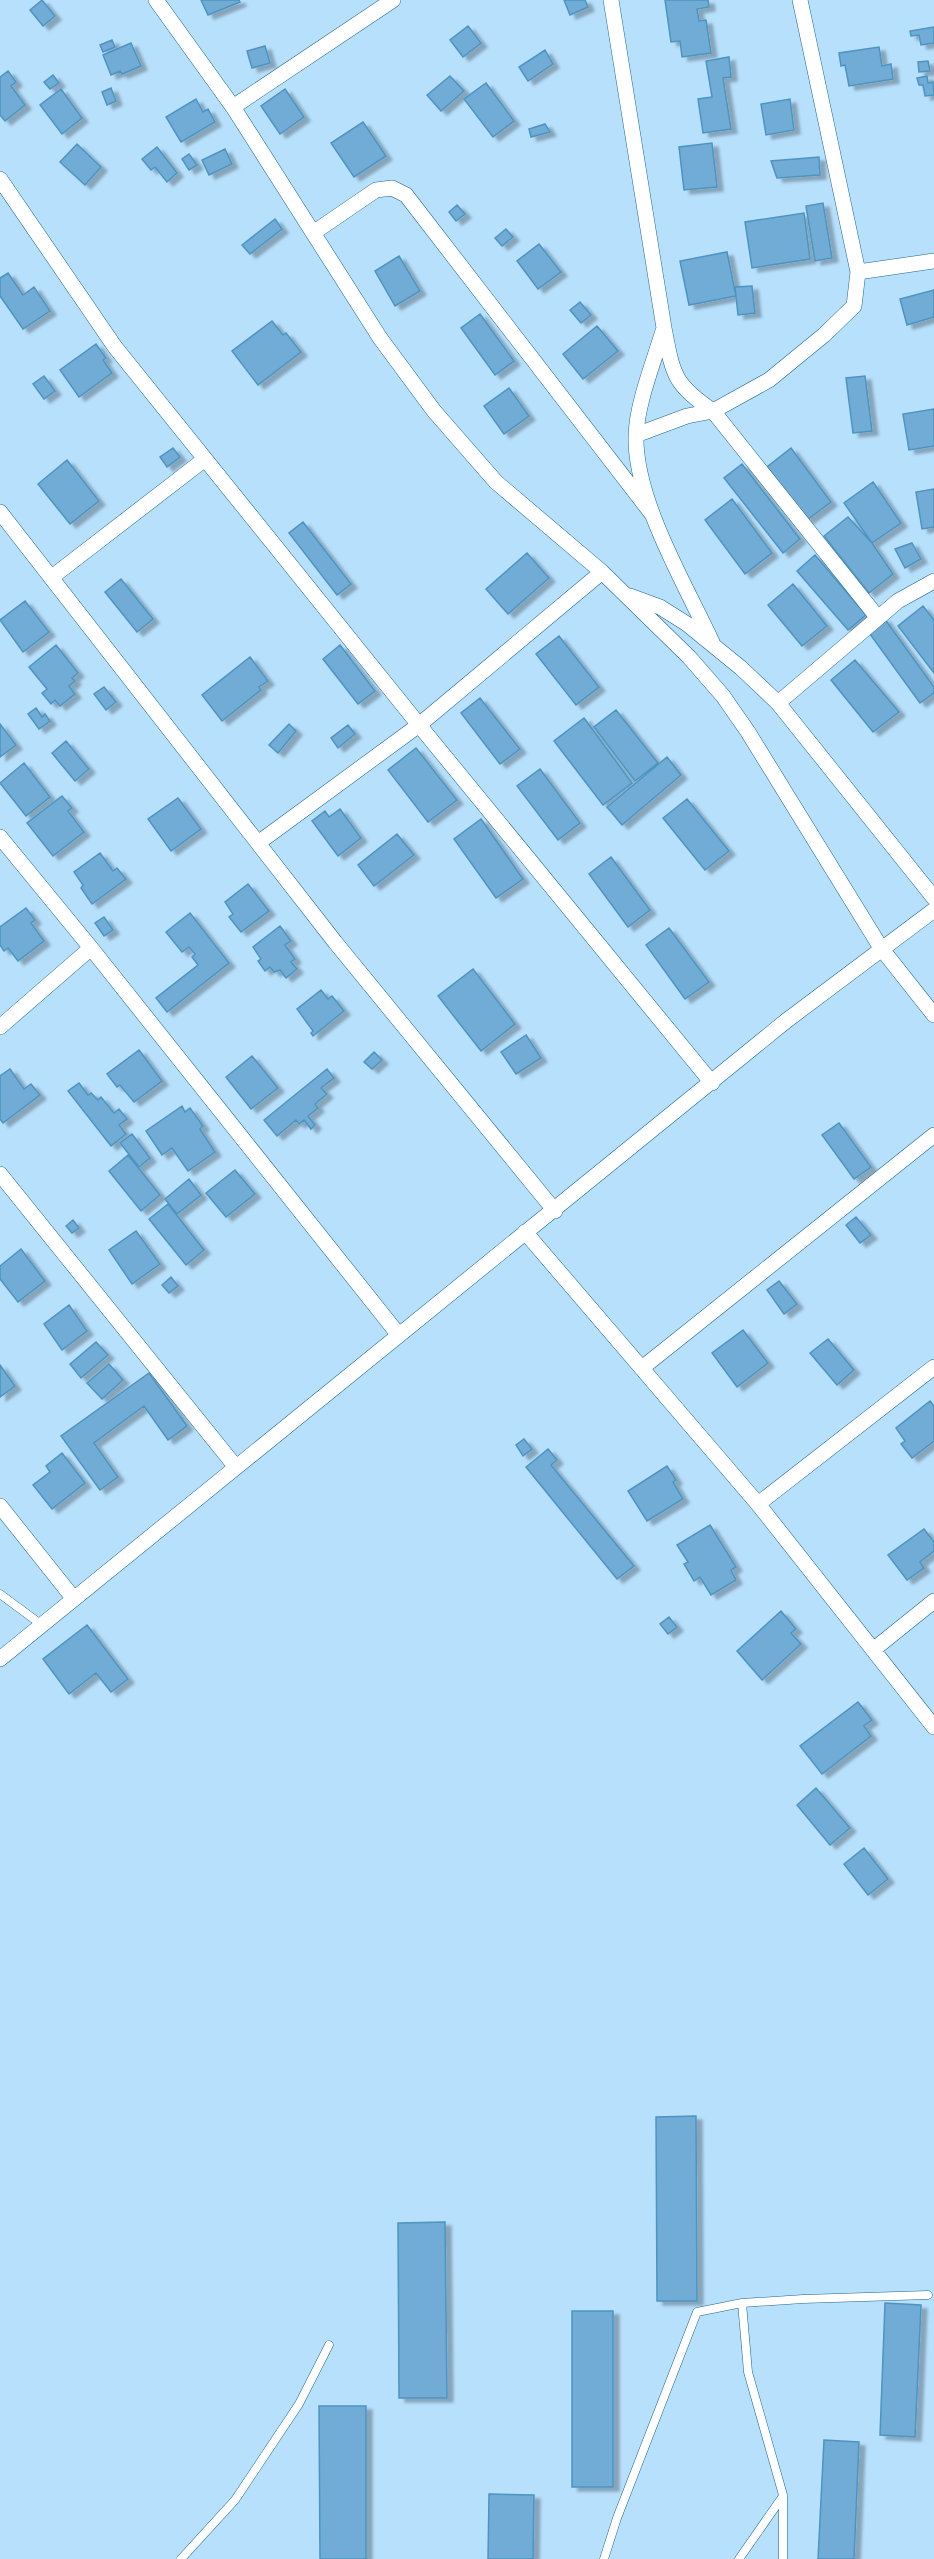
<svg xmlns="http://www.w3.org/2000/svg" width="934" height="2559" viewBox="0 0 934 2559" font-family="Quicksand,sans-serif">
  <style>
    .building { fill: #6facd5; stroke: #4e94c1; stroke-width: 1.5; filter: url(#shadow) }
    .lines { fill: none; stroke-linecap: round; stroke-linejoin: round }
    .service-casing { stroke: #1c6792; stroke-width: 9 }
    .minor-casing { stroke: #1c6792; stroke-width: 16 }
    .service { stroke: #fff; stroke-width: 8 }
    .minor { stroke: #fff; stroke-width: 15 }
  </style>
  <defs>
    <filter id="shadow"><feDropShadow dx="6" dy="4" stdDeviation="1.5" flood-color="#0004"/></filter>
  </defs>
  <rect width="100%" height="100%" fill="#b7e0fd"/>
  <path class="building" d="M 42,0 L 55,16 L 43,26 L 30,10 Z
    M 201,0 L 239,0 L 240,2 L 208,15 Z
    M 564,0 L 585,0 L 588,7 L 570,15 Z
    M 665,0 L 708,0 L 709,7 L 697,9 L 699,21 L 706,20 L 711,53 L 682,57 L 680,41 L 671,42 Z
    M 468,26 L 481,43 L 463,57 L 450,40 Z
    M 934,27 L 934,43 L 921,45 L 919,35 L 911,36 L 910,31 Z
    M 112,40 L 115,47 L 103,52 L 100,45 Z
    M 131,43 L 141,66 L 122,74 L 120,71 L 111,75 L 103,55 Z
    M 265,46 L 270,63 L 252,68 L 247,51 Z
    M 879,47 L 882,66 L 891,64 L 893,79 L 849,86 L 845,65 L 841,66 L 839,53 Z
    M 545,50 L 553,64 L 528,81 L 519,67 Z
    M 729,57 L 731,77 L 723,78 L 731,129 L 703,133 L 698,99 L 712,97 L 706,61 Z
    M 928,61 L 930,71 L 919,72 L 918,62 Z
    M 8,71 L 16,82 L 11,86 L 25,105 L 5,121 L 0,115 L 0,77 Z
    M 53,75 L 59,83 L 50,89 L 44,82 Z
    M 450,76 L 464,91 L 441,111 L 427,95 Z
    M 927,76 L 928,83 L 933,82 L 934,95 L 925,96 L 923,85 L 919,85 L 917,78 Z
    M 486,83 L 514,121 L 493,137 L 464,99 Z
    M 111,88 L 116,101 L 107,105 L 102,92 Z
    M 61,89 L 82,118 L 62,134 L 40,105 Z
    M 285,89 L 304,117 L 280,134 L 261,106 Z
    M 196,99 L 203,112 L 208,109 L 215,122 L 181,142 L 166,117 Z
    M 790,99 L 794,130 L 766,135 L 761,104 Z
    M 363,122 L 386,156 L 354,177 L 331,143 Z
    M 545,124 L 550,132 L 531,137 L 529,129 Z
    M 712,143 L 717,187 L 684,190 L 679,147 Z
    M 77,144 L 101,167 L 85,185 L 60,162 Z
    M 157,147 L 177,173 L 167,182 L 155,167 L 151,170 L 142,159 Z
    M 225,149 L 232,164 L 209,175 L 202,160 Z
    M 189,154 L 197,165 L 189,170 L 182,159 Z
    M 819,157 L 820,175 L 777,178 L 771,161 Z
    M 823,203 L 832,258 L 815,261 L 806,206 Z
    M 457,205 L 465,214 L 456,221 L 449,212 Z
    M 804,213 L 810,259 L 752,268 L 745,222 Z
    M 275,219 L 282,229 L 250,254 L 242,245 Z
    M 506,229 L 513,237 L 502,246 L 495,238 Z
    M 539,244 L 561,272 L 538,289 L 517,261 Z
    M 727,252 L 736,296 L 689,305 L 680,261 Z
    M 399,256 L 420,291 L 395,306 L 375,271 Z
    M 8,273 L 23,295 L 34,287 L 50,311 L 23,329 L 0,296 L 0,278 Z
    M 752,286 L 755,313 L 738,315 L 735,287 Z
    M 934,290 L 934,317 L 907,325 L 900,299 Z
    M 580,302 L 591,315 L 581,323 L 570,310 Z
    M 480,314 L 514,361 L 495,375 L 461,328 Z
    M 272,321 L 283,335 L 286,333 L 301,352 L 258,385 L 232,351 Z
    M 597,326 L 618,351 L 583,379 L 563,354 Z
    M 96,344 L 106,358 L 103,360 L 112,373 L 79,397 L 60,370 Z
    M 44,376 L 55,391 L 44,399 L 33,384 Z
    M 865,376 L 872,431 L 853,433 L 846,378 Z
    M 509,388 L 529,416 L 504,434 L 484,406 Z
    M 934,409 L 934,446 L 909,450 L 903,414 Z
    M 173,448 L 180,457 L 167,467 L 160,457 Z
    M 791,448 L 831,502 L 807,520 L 767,467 Z
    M 67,460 L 99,501 L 70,524 L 38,484 Z
    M 742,464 L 800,539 L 783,553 L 724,478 Z
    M 873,482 L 901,523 L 872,543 L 844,503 Z
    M 934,489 L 934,527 L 922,529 L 916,492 Z
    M 732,499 L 772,553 L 745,574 L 705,520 Z
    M 848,517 L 872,543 L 893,574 L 869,593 L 824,536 Z
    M 303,522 L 351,584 L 337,595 L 289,533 Z
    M 912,543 L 921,559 L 905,568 L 895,549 Z
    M 527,553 L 549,578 L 508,614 L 486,589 Z
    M 815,555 L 866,615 L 848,630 L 797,571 Z
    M 121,579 L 153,619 L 137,632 L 105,592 Z
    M 793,584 L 827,626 L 802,646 L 768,605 Z
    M 25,601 L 49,632 L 23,652 L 0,620 Z
    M 923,606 L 934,620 L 934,673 L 898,626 Z
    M 884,618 L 934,687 L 934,693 L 920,703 L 867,630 Z
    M 559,636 L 599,687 L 576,705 L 536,654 Z
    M 56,645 L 78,673 L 72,678 L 75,681 L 69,686 L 75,694 L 60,706 L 55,700 L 51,704 L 42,693 L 47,689 L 29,667 Z
    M 340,645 L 375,691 L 358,704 L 323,659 Z
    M 250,657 L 268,681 L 259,687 L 261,690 L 222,721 L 202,695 Z
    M 855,660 L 899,712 L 873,732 L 831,680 Z
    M 104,687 L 116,702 L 106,710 L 94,694 Z
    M 480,698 L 520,749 L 500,764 L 461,713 Z
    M 36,708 L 42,717 L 45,714 L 50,721 L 39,729 L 28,714 Z
    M 616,710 L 658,763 L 635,781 L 594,727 Z
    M 584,718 L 632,783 L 603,805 L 554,741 Z
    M 0,724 L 16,745 L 0,757 Z
    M 289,724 L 296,731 L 278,753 L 269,745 Z
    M 348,725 L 355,734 L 338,748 L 331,738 Z
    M 66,741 L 89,769 L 75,781 L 52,753 Z
    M 416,748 L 457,800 L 428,822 L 388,770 Z
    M 667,757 L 681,775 L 622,825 L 607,807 Z
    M 24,763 L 50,797 L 26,816 L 0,783 Z
    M 540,769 L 580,823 L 558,840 L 517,786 Z
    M 62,796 L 72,808 L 68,811 L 84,832 L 53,856 L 27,823 Z
    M 178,798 L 201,829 L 171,851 L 148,819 Z
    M 687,799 L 729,851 L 705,870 L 663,818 Z
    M 340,809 L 361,838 L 338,856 L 312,821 L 325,811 L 329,817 Z
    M 481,819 L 523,879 L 496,898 L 454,839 Z
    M 397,834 L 414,855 L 374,886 L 358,865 Z
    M 100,853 L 113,871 L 117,868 L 126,879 L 92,904 L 81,888 L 83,885 L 74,872 Z
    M 611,857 L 650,910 L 628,927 L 589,874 Z
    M 248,884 L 269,911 L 241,932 L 229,917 L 233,914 L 225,902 Z
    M 26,908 L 35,920 L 31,923 L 44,941 L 18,961 L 8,948 L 4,951 L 0,945 L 0,927 Z
    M 190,913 L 229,963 L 167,1012 L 156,998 L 198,965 L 192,957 L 195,954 L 189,947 L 182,952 L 166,932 Z
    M 104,917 L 113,930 L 104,936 L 95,923 Z
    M 280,926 L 291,941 L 285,945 L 295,959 L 291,962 L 297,969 L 286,978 L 280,970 L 274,972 L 270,967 L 265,971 L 258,961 L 261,959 L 253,947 Z
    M 669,928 L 709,982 L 685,999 L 646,945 Z
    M 473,969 L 515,1024 L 481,1051 L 438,996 Z
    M 321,990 L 328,999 L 332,996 L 344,1011 L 313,1036 L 311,1033 L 313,1031 L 297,1009 Z
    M 526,1035 L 541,1058 L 516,1074 L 501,1052 Z
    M 139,1050 L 162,1081 L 134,1102 L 120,1085 L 117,1087 L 107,1074 Z
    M 374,1052 L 382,1060 L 372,1069 L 364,1062 Z
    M 252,1056 L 278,1088 L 251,1109 L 226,1077 Z
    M 10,1069 L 24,1089 L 31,1084 L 40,1095 L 3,1123 L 0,1119 L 0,1076 Z
    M 327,1069 L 334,1078 L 321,1088 L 327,1094 L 315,1104 L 318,1108 L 308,1116 L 315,1125 L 311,1129 L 304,1120 L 299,1124 L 296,1120 L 277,1136 L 264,1120 Z
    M 79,1083 L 88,1095 L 91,1093 L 98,1100 L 101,1097 L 114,1113 L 119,1109 L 127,1119 L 119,1125 L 126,1134 L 111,1146 L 68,1091 Z
    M 182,1106 L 185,1112 L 190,1108 L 203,1126 L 200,1129 L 215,1152 L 188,1171 L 172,1148 L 162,1155 L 146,1131 Z
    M 839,1123 L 871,1167 L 854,1179 L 822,1135 Z
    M 132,1134 L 150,1158 L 139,1167 L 120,1143 Z
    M 128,1155 L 160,1195 L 141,1211 L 109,1171 Z
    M 235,1170 L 255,1194 L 226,1217 L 206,1193 Z
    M 189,1179 L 201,1195 L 177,1214 L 165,1199 Z
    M 168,1204 L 204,1250 L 186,1265 L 149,1219 Z
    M 856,1217 L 871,1235 L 860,1243 L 846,1225 Z
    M 73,1220 L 79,1228 L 72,1233 L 66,1226 Z
    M 136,1231 L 160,1264 L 132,1284 L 109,1250 Z
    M 21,1249 L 45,1281 L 18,1302 L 0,1279 L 0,1266 Z
    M 171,1277 L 178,1286 L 169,1293 L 162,1285 Z
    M 779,1281 L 797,1304 L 784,1314 L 767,1290 Z
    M 69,1305 L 87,1331 L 62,1350 L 44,1324 Z
    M 743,1330 L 768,1363 L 737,1387 L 712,1353 Z
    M 828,1339 L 854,1370 L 837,1385 L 810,1353 Z
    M 96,1342 L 108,1355 L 81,1378 L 70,1364 Z
    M 109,1364 L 123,1380 L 102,1399 L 87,1383 Z
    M 0,1365 L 15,1386 L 0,1397 Z
    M 149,1373 L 187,1426 L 168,1440 L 144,1406 L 94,1443 L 118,1477 L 100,1490 L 61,1436 Z
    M 930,1401 L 934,1406 L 934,1441 L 912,1458 L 901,1444 L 905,1441 L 896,1428 Z
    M 524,1439 L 532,1449 L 523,1456 L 516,1445 Z
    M 548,1449 L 557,1460 L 551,1465 L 634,1566 L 617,1579 L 526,1467 Z
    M 62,1453 L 85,1483 L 52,1509 L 33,1485 L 50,1472 L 46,1466 Z
    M 667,1466 L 676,1480 L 673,1482 L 683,1499 L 647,1521 L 628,1491 Z
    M 710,1525 L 736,1567 L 731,1570 L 736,1580 L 711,1595 L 700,1577 L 694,1581 L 684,1564 L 688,1562 L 677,1545 Z
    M 924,1529 L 934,1542 L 934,1551 L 920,1562 L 924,1568 L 907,1580 L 888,1555 Z
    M 781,1611 L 796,1629 L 791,1633 L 801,1644 L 762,1680 L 737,1651 Z
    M 669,1617 L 677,1627 L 668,1634 L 660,1624 Z
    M 87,1625 L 128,1679 L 111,1692 L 96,1673 L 69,1694 L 43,1659 Z
    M 858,1702 L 872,1720 L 864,1726 L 871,1736 L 822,1774 L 800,1746 Z
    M 816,1788 L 850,1828 L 830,1845 L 797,1805 Z
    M 864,1848 L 888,1879 L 868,1895 L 844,1864 Z
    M 696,2116 L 697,2301 L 657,2301 L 656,2117 Z
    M 445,2222 L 447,2398 L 399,2398 L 398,2223 Z
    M 885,2303 L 921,2305 L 915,2437 L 880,2435 Z
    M 572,2311 L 613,2311 L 613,2487 L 572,2487 Z
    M 319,2406 L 366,2406 L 366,2559 L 320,2559 Z
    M 824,2440 L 859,2442 L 854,2559 L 818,2559 Z
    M 489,2494 L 534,2495 L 533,2559 L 488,2559 Z"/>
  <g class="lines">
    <defs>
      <path id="service" d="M 0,1594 L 42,1625
        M 742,2303 L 748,2372 L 783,2495 L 783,2559
        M 181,2559 L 235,2500 L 299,2404 L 329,2345
        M 604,2559 L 617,2518 L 697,2312 L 742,2303 L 803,2299 L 928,2295
        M 739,2559 L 783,2496"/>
      <path id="minor" d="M 156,0 L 233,107 L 380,338 L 434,411 L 496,482 L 602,572 L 689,657 L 723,696 L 748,732 L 881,948 L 934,1015
        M 611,0 L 664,328 C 673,374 673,384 713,411 L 878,618
        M 233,107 L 393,0
        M 0,179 L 115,347 L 419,725 L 712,1083
        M 313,233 L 376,190 L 392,188 L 406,195 L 652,514
        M 858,272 L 934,261
        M 663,331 C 654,361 636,406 636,437 C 635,500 685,584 712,642
        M 636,435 L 687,416 L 713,411 L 769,380 L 824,335 L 854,306 L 858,272 L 800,0
        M 0,512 L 335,942 L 555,1211
        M 52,577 L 205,459
        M 630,596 L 660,607 L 687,624 L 741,668 L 778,703 L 934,898
        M 778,703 L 898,601 L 934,581
        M 0,837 L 91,948 L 398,1334
        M 258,843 L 419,725 L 602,572
        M 0,1027 L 91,948
        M 0,1174 L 235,1466
        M 525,1232 L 758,1504 L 934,1727
        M 642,1368 L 934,1135
        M 758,1504 L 934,1367
        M 0,1506 L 74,1599
        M 873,1650 L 934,1601
        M 0,1659 L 786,1021 L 934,910"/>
    </defs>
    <use href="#service" class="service-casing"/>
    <use href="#minor" class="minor-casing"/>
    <use href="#service" class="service"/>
    <use href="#minor" class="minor"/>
  </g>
</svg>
